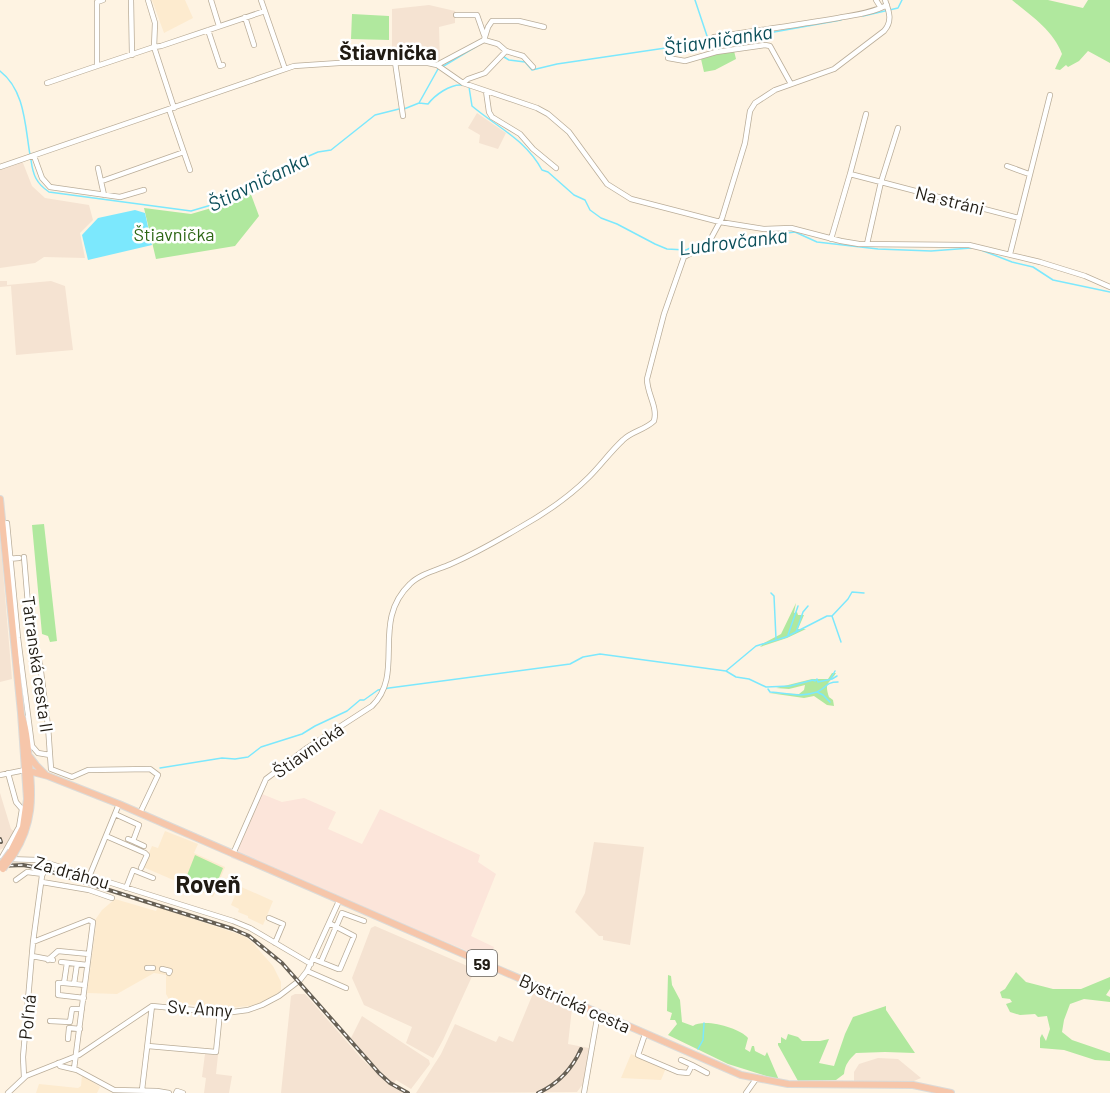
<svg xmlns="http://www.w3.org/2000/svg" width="1110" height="1093" viewBox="0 0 1110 1093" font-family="Barlow,sans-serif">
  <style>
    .commercial { fill: #fce5da }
    .industrial { fill: #f5e3d2 }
    .built { fill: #fdebcf }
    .green { fill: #b0e89e }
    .water { fill: #7ce8fd }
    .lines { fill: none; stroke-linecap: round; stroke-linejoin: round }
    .stream { stroke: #7ce8fd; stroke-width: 1.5 }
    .minor-casing { stroke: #baad99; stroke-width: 6 }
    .major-casing { stroke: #dbdbd9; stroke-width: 8 }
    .minor { stroke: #fff; stroke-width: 4.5 }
    .major { stroke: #f6c6aa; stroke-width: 6 }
    .rail-casing { stroke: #676055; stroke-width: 4 }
    .rail { stroke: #fff; stroke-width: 1.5; stroke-dasharray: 4.5; stroke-linecap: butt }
    .major-bridge-casing { stroke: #dbdbd9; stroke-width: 8; stroke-linecap: butt }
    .major-bridge { stroke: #f6c6aa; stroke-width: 6 }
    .labels { text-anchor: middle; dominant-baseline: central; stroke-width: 5; stroke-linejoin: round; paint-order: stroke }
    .shield { fill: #fff; stroke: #635f5a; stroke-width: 1.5 }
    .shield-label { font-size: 16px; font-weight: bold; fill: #201b13 }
    .street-label { font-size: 18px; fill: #201b13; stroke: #fff }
    .park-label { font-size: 18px; fill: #2e6715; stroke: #fff }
    .water-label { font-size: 20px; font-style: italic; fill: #0b4e59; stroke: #fff }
    .quarter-label { font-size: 21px; font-weight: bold; fill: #201b13; stroke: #fff }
    .district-label { font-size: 24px; font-weight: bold; fill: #201b13; stroke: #fff }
  </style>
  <rect width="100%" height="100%" fill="#fef3e2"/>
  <path class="commercial" d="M 257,792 L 282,802 L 304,798 L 336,812 L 328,829 L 362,844 L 380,809 L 480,855 L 478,862 L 496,874 L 471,936 L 494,947 L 489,960 L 333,895 L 231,858 Z"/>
  <path class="industrial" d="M 429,5 L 455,11 L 455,23 L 439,27 L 440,61 L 392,60 L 392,9 Z
    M 477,113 L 506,133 L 498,149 L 479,143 L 480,135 L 468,128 Z
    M 21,162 L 23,163 L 32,186 L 45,198 L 89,205 L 93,220 L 80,233 L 85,258 L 44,257 L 35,263 L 0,268 L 0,169 Z
    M 0,281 L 7,281 L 7,285 L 51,281 L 65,286 L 73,350 L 16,355 L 11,286 L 0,287 Z
    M 0,536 L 12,679 L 0,682 Z
    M 0,793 L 11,829 L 15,832 L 7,846 L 0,850 Z
    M 594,842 L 644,847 L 630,945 L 603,940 L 603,936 L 599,936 L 575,912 L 585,893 Z
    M 375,926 L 472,968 L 474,972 L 443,1040 L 433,1058 L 406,1043 L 412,1027 L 364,1005 L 352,978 L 371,928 Z
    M 534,991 L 572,1008 L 568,1044 L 589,1048 L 583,1084 L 577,1092 L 416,1093 L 441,1054 L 455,1024 L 496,1042 L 499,1036 L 513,1042 Z
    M 295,994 L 305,994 L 362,1059 L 388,1084 L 403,1093 L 281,1093 L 291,996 Z
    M 362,1016 L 429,1060 L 430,1064 L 411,1089 L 396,1080 L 394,1084 L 378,1069 L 351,1038 Z
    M 205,1054 L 218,1055 L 216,1074 L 232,1076 L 229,1093 L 204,1093 L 206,1078 L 202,1077 Z
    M 878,1058 L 898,1059 L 921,1078 L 914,1081 L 854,1081 L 854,1072 L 859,1064 Z"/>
  <path class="built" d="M 152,0 L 185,0 L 193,18 L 164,33 Z
    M 165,831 L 198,844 L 194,853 L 225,867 L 213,897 L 143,867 L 152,846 L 158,848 Z
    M 239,886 L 273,901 L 263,925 L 248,918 L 248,916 L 238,912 L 239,909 L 231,905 Z
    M 115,899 L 156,911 L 158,907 L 244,936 L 253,943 L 273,966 L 281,982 L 281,990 L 274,996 L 261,1003 L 250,1006 L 227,1008 L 171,1003 L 166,994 L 166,975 L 154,973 L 117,994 L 87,993 L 96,925 L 95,920 L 102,910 Z
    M 631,1054 L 666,1068 L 661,1080 L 621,1078 Z
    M 82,1075 L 100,1087 L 97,1093 L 36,1093 L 39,1084 L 78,1088 L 81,1086 Z"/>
  <path class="green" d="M 1012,0 L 1048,0 L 1083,8 L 1088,0 L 1110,0 L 1110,63 L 1088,51 L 1079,61 L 1068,67 L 1066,65 L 1060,70 L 1055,69 L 1062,54 C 1053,30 1031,16 1012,0 Z
    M 352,14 L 389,16 L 389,40 L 351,39 Z
    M 734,51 L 736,59 L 715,70 L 704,72 L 701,59 L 715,53 Z
    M 249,189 L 259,216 L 235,246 L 156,259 L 144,208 L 191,214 L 225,204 Z
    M 44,524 L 57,641 L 50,642 L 48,636 L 42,634 L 32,525 Z
    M 796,603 L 794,613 L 797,612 L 798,615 L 804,615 L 798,629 L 806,629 L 787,638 L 760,647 L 762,645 L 760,645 L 781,634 Z
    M 832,673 L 836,673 C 829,684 824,682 829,697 L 833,700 L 834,706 L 827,705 L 814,696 L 804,698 L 769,693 L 799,694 L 804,690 L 805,685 L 789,689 L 776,688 L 812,679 L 828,679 Z
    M 195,855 L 223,868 L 212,895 L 184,883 Z
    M 1016,972 L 1026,982 L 1053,989 L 1081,989 L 1110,977 L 1110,989 L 1106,995 L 1110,997 L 1110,1002 L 1084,999 L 1070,1004 L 1064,1020 L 1062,1032 L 1072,1040 L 1110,1053 L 1110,1061 L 1095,1060 L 1064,1050 L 1040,1048 L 1040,1038 L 1042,1034 L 1046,1041 L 1050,1029 L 1047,1016 L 1038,1017 L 1035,1014 L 1020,1015 L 1010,1012 L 1006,1004 L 1012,1002 L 1010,999 L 1002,998 L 1000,992 L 1005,989 Z
    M 668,975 L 671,976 L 672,985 L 680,1000 L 682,1022 L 693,1026 C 704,1018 740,1028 748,1038 L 745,1049 L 750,1052 L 752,1046 L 754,1046 L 755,1051 L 765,1056 L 767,1052 L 779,1080 L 728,1064 L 668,1035 L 677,1024 L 675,1020 L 670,1020 L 672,1013 L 667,1011 Z
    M 886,1006 L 886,1010 L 915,1053 L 885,1052 L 856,1053 C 849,1060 845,1064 844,1074 L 836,1080 L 798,1081 L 778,1045 L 778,1043 L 781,1043 L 781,1037 L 786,1040 L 788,1034 L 798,1037 L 802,1041 L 820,1041 L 829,1039 L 819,1063 L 834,1066 L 845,1034 L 853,1017 Z"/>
  <path class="water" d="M 135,210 L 145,213 L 152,245 L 88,260 L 82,235 L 98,218 Z"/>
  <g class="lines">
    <path class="stream" d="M 695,0 L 709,42
      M 863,16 L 898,8 L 902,0
      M 504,57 L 509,60 L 525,62 L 532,70 L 557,64 L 774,32 L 841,20
      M 442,67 L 477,46
      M 0,71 C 25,90 25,126 30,155
      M 469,87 L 472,106 C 498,128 525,139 542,170 L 548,172 L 574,195 L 585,200 L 590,210 L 601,218 L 617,224 L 655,244 L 667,249 L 686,250 L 707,240 L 726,243 L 730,240 L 795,232 L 817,242 L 878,249 L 931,251 L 971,248
      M 419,103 L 428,104 C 435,95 450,84 462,85
      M 404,109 L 419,103 L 438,69
      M 31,160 C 33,175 36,183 49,192 L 191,211 L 218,203 L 263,176 L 318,152 L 331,150 L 375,115 L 399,109
      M 981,250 L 1012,262 L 1033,267 L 1053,280 L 1110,292
      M 771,593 L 774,596 L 776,639
      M 832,616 L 848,599 L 852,592 L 864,593
      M 796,632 L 803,612 L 808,606
      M 788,635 L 798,606
      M 726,671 L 736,677 L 749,679 L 766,687 L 790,686 L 813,680 L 815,681 L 817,679 L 818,682 L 832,679 L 837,676
      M 831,678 L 835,671
      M 768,689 L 770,692 C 788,693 799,698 817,692 C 827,688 825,682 838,682
      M 817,692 L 823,695 L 830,702
      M 160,768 L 222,758 L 235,759 L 248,757 L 261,747 L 302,734 L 315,726 L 347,711 L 360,700 L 364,700 L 378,690 L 389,688 L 570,664 L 583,657 L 600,654 L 726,671 L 756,646 L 786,637 L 827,616 L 832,616 L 841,642
      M 698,1049 L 703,1040 L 704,1023"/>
    <defs>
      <path id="minor" d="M 103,0 L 97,2 L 97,66 L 154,47 L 174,108
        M 131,0 L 132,55
        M 148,0 L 155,23 L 154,47 L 161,46 L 265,11
        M 211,0 L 219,26
        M 261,0 L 285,69
        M 876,0 L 881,8
        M 456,15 L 477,15 L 484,35
        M 245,17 L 254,45
        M 208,30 L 220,66 L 223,65
        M 484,40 L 488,27 L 492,21 L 519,21 L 544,27
        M 668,58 L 685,61 L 716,52
        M 395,62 L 403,116
        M 437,65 L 484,40 L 498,44 L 506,51 L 523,56 L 533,67
        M 47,83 L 97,66
        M 463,83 L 468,79 L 485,73 L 506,51
        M 791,84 L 770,46 L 765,45 L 716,52 L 714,37 C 755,31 797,25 838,18 C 854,15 872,13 887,5
        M 486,91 L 489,112 L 492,117 L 520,134 L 533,149 L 556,168
        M 169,109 L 190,170
        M 34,156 L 42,178 L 50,187 L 120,197 L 144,190
        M 1007,166 L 1029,174
        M 0,167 L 294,66 L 339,63 L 428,63 L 437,65 L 463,83 L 537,108 L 548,114 L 569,132 L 607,184 L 631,199 L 720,222 L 764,229 L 791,228 L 841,241 L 859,244 L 969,245 L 1040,262 L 1085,276 L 1110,287
        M 98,168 L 104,195
        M 850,174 L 866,114
        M 102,181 L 184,152
        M 831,239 L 850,174 L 881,182 L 898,128
        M 867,244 L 881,182 L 1019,218
        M 1010,254 L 1050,95
        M 7,523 L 18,638 L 32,746 L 38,753 L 50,755
        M 24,557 L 30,628 L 40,664 L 48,726 L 51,769 L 72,777 L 88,770 L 150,769 L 158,775 L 140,813
        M 8,559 L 19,558
        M 8,773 L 16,802 L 22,809 L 19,827 L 2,857 L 5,859 L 38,860 L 233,921 L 250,928 L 311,964
        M 0,775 L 25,770
        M 115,814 L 139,825 L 133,841 L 128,839
        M 106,836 L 145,853 L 147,855 L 141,868
        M 133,841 L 144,846
        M 233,854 L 266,779 L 307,748 L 372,706 C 406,673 370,622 410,584 C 420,574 437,570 451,564 C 474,554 497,541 519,528 C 544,514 569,497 589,477 C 601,465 611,451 623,440 C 632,431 645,430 654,421 C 658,407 647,394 647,379 L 664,314 L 684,257 L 708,244 L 722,218 L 745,143 L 750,111 L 755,103 L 775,90 L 834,69 L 884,31 C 893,21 889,11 885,0
        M 89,877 L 119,804
        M 16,880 L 27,872 L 43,874
        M 42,882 L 89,890 L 112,898
        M 126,888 L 133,870 L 153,878
        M 269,918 L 283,924 L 275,943
        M 33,942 L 89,920 L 93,922 L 74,1069
        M 32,956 L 53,960
        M 313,959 L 338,969 L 340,969 L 354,936 L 329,923
        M 48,960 L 58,951 L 89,954
        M 61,962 L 87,965
        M 321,962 L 342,913 L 364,921
        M 67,963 L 64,983 L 85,985
        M 147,968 L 153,968
        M 162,969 L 170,971 L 169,973
        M 307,971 L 346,988
        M 64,983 L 58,983 L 58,995 L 84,998
        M 74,984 L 77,964
        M 50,1021 L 70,1022 L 72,1009 L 82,1009
        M 645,1034 L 638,1055 L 678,1072 L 688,1073 L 692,1065 L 681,1060
        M 68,1039 L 69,1028 L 80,1029
        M 148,1046 L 216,1052 L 220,1012
        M 58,1063 L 60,1066 L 77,1070 L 114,1090 L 157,1091 L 169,1093
        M 692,1065 L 707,1073
        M 24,1077 L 23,1057 L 33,942 L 44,861
        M 142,1090 L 152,1006
        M 8,1093 L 26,1076 L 79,1055 L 152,1006 L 225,1013 L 248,1010 L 262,1005 L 279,996 L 300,980 L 307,971 L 339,901
        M 176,1093 L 177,1091 L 183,1093
        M 584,1093 L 598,1013
        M 746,1093 L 756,1079"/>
      <path id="major" d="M 0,499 L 21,713 L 27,799 L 23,827 L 11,851
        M 30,757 L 36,765 L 45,774
        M 25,770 L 48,776 L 119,804 L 741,1075 L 788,1084 L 913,1085 L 951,1093
        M 14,854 C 33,824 33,797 29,763 C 28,748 27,731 22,717"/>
    </defs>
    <use href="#minor" class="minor-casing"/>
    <use href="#major" class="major-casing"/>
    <use href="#minor" class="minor"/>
    <use href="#major" class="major"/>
    <defs>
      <path id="rail" d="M 0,839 L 1,842
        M 0,866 L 23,865 L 39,868 L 233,929 L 249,936 L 282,963 L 379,1073 L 390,1083 L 408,1093
        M 538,1093 C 558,1084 572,1069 581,1049"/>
    </defs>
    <use href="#rail" class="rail-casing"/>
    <use href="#rail" class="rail"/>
    <defs>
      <path id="major-bridge" d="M 0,866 L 11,851
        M 3,869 L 14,854"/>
    </defs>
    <use href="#major-bridge" class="major-bridge-casing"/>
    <use href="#major-bridge" class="major-bridge"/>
  </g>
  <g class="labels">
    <rect class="shield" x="467" y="950" width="30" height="26" rx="4.5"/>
    <g class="shield-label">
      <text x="482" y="963">59</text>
    </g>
    <g class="street-label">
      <text transform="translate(950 200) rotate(14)">Na stráni</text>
      <text transform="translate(38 664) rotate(82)">Tatranská cesta II</text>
      <text transform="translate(308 750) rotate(-35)">Štiavnická</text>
      <text transform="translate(72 872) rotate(16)">Za dráhou</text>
      <text transform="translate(575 1003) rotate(24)">Bystrická cesta</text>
      <text transform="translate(200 1008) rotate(4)">Sv. Anny</text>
      <text transform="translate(27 1017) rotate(-84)">Poľná</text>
    </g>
    <g class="park-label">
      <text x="174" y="234">Štiavnička</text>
    </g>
    <g class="water-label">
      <text transform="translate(718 39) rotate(-9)">Štiavničanka</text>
      <text transform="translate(258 181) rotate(-26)">Štiavničanka</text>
      <text transform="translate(733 241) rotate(-7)">Ludrovčanka</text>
    </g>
    <g class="quarter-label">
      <text x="388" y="51">Štiavnička</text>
    </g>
    <g class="district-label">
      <text x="208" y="883">Roveň</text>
    </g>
  </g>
</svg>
